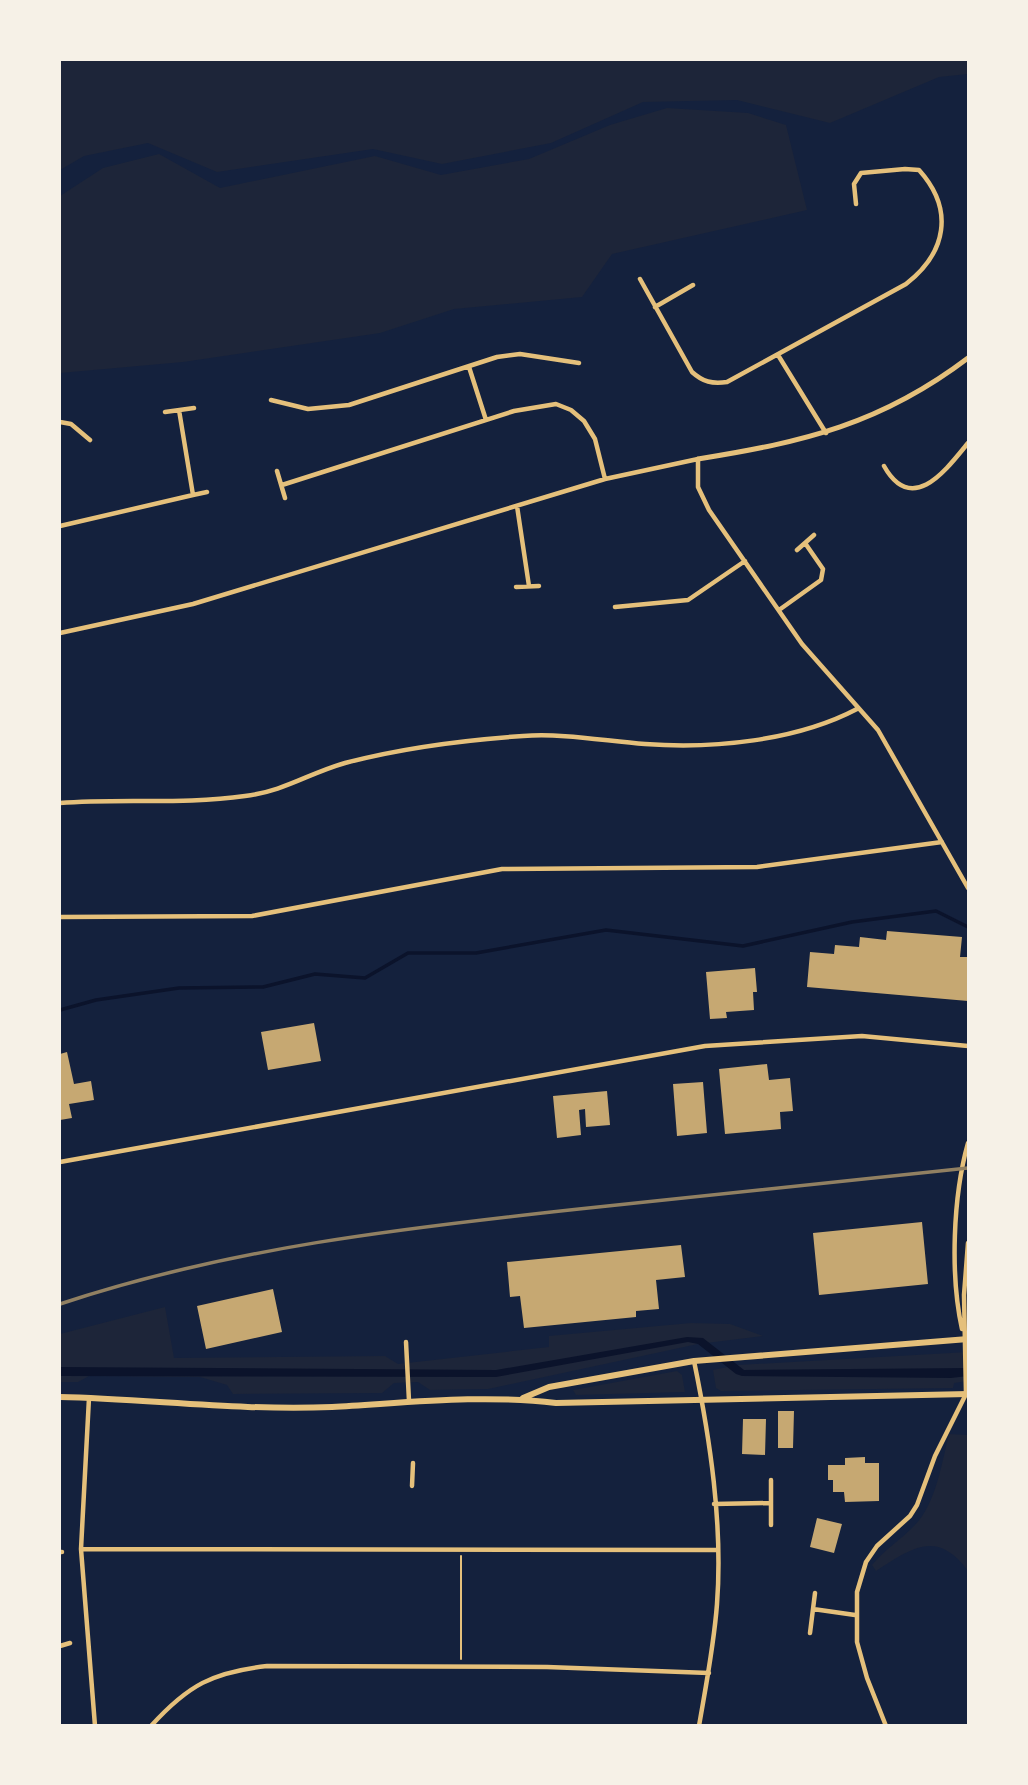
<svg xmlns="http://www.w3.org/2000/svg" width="1028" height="1785" viewBox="0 0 1028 1785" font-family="Bitter,serif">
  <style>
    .green { fill: #1d2539 }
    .water { fill: #0b132b }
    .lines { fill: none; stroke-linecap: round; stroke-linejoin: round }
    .stream { stroke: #0b132b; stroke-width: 3.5 }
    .building { fill: #c6a872 }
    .path { stroke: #e5c07b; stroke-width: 2 }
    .minor { stroke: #e5c07b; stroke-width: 4.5 }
    .tertiary { stroke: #e5c07b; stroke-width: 5 }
    .secondary { stroke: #e5c07b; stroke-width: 6 }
    .rail { stroke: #918062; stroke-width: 3.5 }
  </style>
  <rect width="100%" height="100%" fill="#14213d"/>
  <path class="green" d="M 60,60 L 968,60 L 968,74 L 939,77 L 830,123 L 737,100 L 643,102 L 551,143 L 442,164 L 373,149 L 217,172 L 148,143 L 84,156 L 60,170 Z
    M 667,108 L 748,113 L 786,125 L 807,210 L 612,254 L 582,297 L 454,309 L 380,333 L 183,362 L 60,373 L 60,196 L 103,168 L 159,154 L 220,188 L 375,156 L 441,175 L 529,159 L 610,125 Z
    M 165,1307 L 174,1358 L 385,1356 L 398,1364 L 549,1347 L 549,1336 L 691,1323 L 730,1324 L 763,1336 L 698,1344 L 488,1389 L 430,1390 L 418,1382 L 394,1383 L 382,1393 L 233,1394 L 227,1385 L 200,1377 L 89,1376 L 78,1382 L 60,1382 L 60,1334 Z
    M 968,1352 L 968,1381 L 954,1383 L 953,1388 L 721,1391 L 716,1388 L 713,1370 L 738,1365 Z
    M 677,1371 L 682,1375 L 685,1392 L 576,1395 L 573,1390 Z
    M 949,1434 L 967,1435 L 968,1442 L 968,1571 C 937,1529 912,1548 876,1571 L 872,1565 C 885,1549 902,1539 915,1525 C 936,1503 942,1462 949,1434 Z"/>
  <path class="water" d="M 687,1337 L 703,1338 L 744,1370 L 968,1368 L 968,1376 L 951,1378 L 742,1376 L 736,1374 L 698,1344 L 688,1342 L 496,1377 L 60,1376 L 60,1367 L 496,1370 Z"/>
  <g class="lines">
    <path class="stream" d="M 60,1010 L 96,1000 L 179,988 L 263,987 L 315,974 L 365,978 L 408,953 L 476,953 L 606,930 L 743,946 L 852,922 L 936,911 L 968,927"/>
  </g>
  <path class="building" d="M 887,931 L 962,937 L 960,957 L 968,957 L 968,1001 L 807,987 L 810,952 L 834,954 L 835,945 L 859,947 L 860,937 L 886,940 Z
    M 755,968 L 757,992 L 753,992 L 754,1010 L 726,1012 L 727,1018 L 710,1019 L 706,972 Z
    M 314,1023 L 321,1061 L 268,1070 L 261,1032 Z
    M 67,1052 L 74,1084 L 91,1081 L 94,1100 L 69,1104 L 72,1118 L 60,1120 L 60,1054 Z
    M 767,1064 L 769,1080 L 790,1078 L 793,1111 L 780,1112 L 781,1129 L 725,1134 L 719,1069 Z
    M 703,1082 L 707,1133 L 677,1136 L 673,1084 Z
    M 607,1091 L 610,1125 L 586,1127 L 585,1109 L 579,1110 L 581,1135 L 557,1138 L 553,1096 Z
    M 922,1222 L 928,1284 L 819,1295 L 813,1233 Z
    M 681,1245 L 685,1277 L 656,1280 L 659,1309 L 636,1311 L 636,1317 L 524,1328 L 520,1296 L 510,1297 L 507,1262 Z
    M 273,1289 L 282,1332 L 206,1349 L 197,1306 Z
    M 778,1411 L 794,1411 L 793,1448 L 778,1448 Z
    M 743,1419 L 766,1419 L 765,1455 L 742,1454 Z
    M 865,1457 L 865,1463 L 879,1463 L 879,1501 L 845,1502 L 844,1492 L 833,1492 L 833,1480 L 828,1480 L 828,1465 L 845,1465 L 845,1458 Z
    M 817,1518 L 842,1524 L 834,1553 L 810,1547 Z"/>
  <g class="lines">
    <path class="path" d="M 461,1659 L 461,1556"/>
    <path class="minor" d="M 640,279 L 692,372 C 703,382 712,384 727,382 L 906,284 C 946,253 955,210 919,170 L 905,169 L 861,173 L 854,184 L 856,204
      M 655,307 L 693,285
      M 778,355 L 826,433
      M 469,367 L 486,420
      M 271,400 L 308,409 L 349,405 L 497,357 L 520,354 L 579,363
      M 165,412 L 194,408
      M 60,422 L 71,424 L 90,440
      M 884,466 C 912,516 946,470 968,443
      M 277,471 L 285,498
      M 282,485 L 514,411 L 556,404 L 571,410 L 584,421 L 595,439 L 605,479
      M 193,495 L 207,492
      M 517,506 L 529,586
      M 60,526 L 193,495 L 179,410
      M 797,550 L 814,535
      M 516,587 L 539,586
      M 615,607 L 688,600 L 745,561
      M 779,610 L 821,580 L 823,569 L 805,543
      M 60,633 L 193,604 L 605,479 L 698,459 L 698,487 L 709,510 L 802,644 L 878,730 L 968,888
      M 60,803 C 121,798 183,805 245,796 C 285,791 309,773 345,763 C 402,748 465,740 523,736 C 563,733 605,741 645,744 C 713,749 796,741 857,709
      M 60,917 L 252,916 L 502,869 L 757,867 L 942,842
      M 60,1162 L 705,1046 L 862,1036 L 968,1046
      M 962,1329 C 950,1275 953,1196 968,1143
      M 406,1342 L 409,1401
      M 694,1361 C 710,1439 723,1524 717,1604 C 714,1645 706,1685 699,1726
      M 89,1398 L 81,1549 L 95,1726
      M 771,1480 L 771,1525
      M 412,1486 L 413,1463
      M 714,1504 L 771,1503
      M 81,1549 L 718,1550
      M 60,1552 L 62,1552
      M 813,1609 L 855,1615
      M 810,1633 L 815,1593
      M 60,1646 L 70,1643
      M 151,1726 C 188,1685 213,1672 267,1666 L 547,1667 L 709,1673
      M 886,1726 L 867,1678 L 857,1642 L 857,1592 L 866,1562 L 877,1546 L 910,1516 L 917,1505 L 935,1456 L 966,1394 L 964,1295 L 968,1243"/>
    <path class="tertiary" d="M 698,459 C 804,442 881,424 968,358"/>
    <path class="secondary" d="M 60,1397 C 150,1399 241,1411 332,1407 C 406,1403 481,1394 556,1403 L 968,1394
      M 523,1398 L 549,1387 L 694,1361 L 968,1339"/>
    <path class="rail" d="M 60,1304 C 228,1248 403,1228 579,1209 C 709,1195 839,1182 968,1168"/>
  </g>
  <rect width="1028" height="1785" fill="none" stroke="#f6f1e7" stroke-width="122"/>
</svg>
